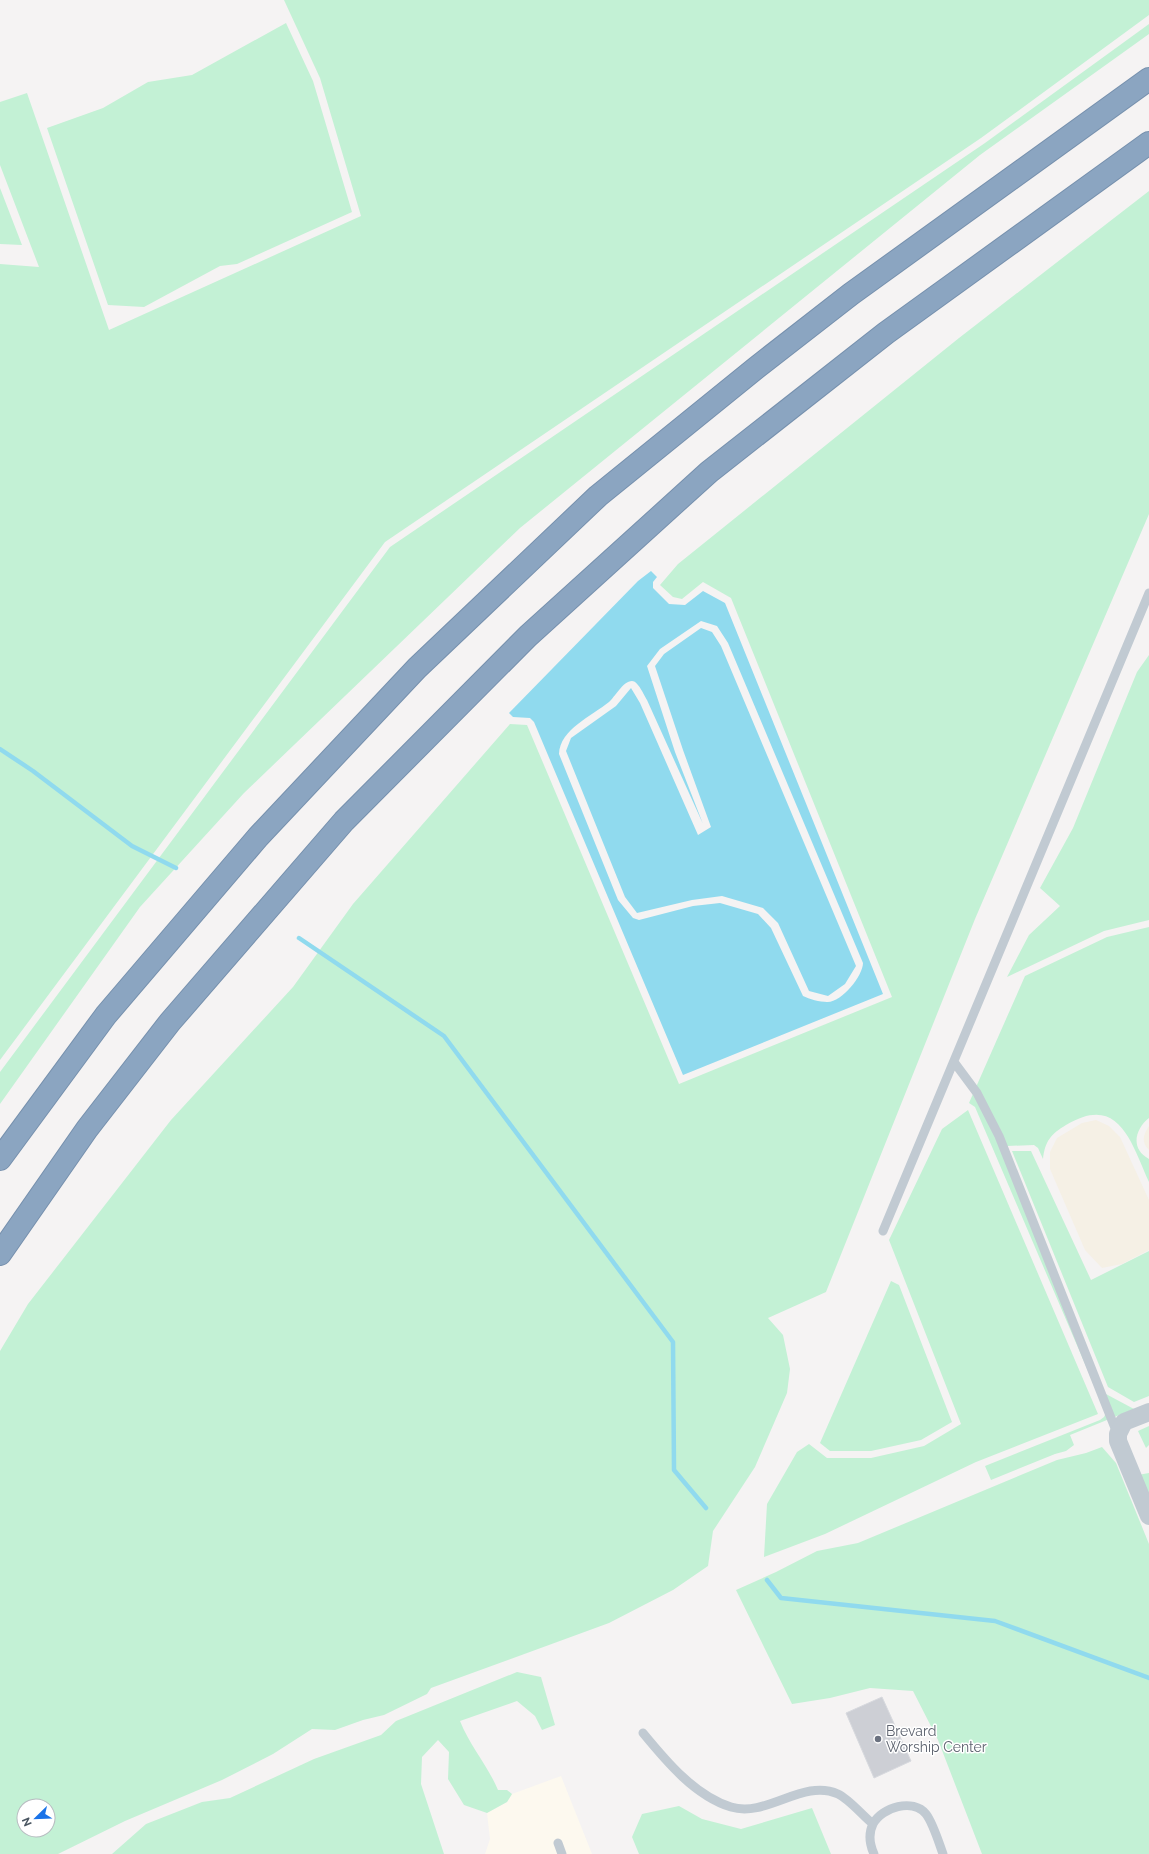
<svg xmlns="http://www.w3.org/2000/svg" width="1149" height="1854" viewBox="0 0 1149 1854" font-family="Raleway,sans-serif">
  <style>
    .commercial { fill: #fdf9ef }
    .green { fill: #c3f1d5; fill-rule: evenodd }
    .sand { fill: #f5f0e5 }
    .water { fill: #90daee; fill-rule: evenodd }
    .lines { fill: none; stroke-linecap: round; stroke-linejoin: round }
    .stream { stroke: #90daee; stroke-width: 4.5 }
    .building { fill: #cdcfd5; stroke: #d7d9de }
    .motorway-casing { stroke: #7690ad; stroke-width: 24 }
    .service { stroke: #c1cad2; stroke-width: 9 }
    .minor { stroke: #c1cad2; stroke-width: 18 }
    .motorway { stroke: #8ba5c1; stroke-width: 22 }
    .worship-dot { fill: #6b7280; stroke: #fff; stroke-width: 1.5 }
    .labels { text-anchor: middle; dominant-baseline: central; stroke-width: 3; stroke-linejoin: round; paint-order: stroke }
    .worship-label { font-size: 14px; fill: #5b616d; stroke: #fff; text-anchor: start }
  </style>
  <rect width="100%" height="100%" fill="#f5f3f3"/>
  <path class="commercial" d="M 561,1776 L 592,1854 L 485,1854 L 490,1839 L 487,1813 L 507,1802 L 512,1794 Z"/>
  <path class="green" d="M 284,0 L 1149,0 L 1149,15 L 981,138 L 385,542 L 0,1060 L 0,264 L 39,267 L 0,165 L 0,102 L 27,93 L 109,330 L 361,216 L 320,78 Z
    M 286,23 L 313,81 L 352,212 L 237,264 L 220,266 L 144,307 L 108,305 L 47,128 L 103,108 L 148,82 L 192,75 Z
    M 1149,24 L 1149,34 L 980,155 L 520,528 L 244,793 L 140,907 L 0,1104 L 0,1072 L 390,547 L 985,143 Z
    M 0,188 L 22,245 L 0,244 Z
    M 1149,191 L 1149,514 L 975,919 L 826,1292 L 768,1318 L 783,1335 L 790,1369 L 787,1393 L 755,1467 L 713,1531 L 708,1566 L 673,1590 L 609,1623 L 431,1688 L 427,1694 L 384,1715 L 363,1720 L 335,1730 L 312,1729 L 273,1754 L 222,1780 L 125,1821 L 58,1854 L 0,1854 L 0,1351 L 28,1304 L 171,1120 L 293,987 L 353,904 L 510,724 L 527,725 L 679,1084 L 892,997 L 731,598 L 703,582 L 682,599 L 673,597 L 660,585 L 678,564 L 959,338 ZM 24,1806 L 48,1806 L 48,1830 L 24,1830 Z
    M 1149,655 L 1149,920 L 1104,931 L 1007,977 L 1029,935 L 1060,906 L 1040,888 L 1073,828 L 1137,672 Z
    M 1149,927 L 1149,1118 C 1135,1129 1130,1149 1149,1159 L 1149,1182 C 1131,1142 1119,1093 1066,1125 C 1051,1134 1045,1141 1043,1159 L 1038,1148 L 1034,1145 L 1007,1146 L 1104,1393 L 1134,1409 L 1070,1435 L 1074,1445 L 1066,1451 L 1055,1454 L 991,1480 L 985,1466 L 1100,1420 L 1104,1417 L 1106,1413 L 975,1107 L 969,1103 L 1025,976 L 1107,937 Z
    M 968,1110 L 1098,1414 L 976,1462 L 825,1534 L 764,1557 L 767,1504 L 797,1452 L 809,1444 L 827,1458 L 871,1458 L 924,1446 L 961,1424 L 889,1240 L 942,1129 Z
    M 1012,1151 L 1031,1151 L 1091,1280 L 1149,1251 L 1149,1396 L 1134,1402 L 1108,1387 Z
    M 891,1281 L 899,1285 L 952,1422 L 921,1440 L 871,1451 L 830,1451 L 820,1443 Z
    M 1149,1426 L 1149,1445 L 1146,1448 L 1138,1431 Z
    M 1102,1447 L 1116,1463 L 1149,1544 L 1149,1854 L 982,1854 L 938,1740 L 913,1691 L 870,1688 L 830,1698 L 792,1704 L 736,1590 L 776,1572 L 817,1551 L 858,1543 L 1057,1460 L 1086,1453 Z
    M 1149,1473 L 1149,1500 L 1138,1475 Z
    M 517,1672 L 541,1677 L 555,1725 L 542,1730 L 535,1716 L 517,1701 L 460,1721 C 470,1746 488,1766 498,1790 L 507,1790 L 512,1794 L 507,1802 L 487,1813 L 464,1805 L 448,1779 L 449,1752 L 438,1740 L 422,1757 L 421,1784 L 444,1854 L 112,1854 L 146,1824 L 202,1802 L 230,1798 L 314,1759 L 381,1735 L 396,1721 Z
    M 679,1806 L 702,1819 L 741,1829 L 812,1808 L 831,1854 L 639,1854 L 632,1837 L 642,1814 Z"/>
  <path class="sand" d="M 1096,1120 L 1109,1126 L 1120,1137 L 1149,1200 L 1149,1250 L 1122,1264 L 1102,1268 L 1085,1250 L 1050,1169 L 1050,1152 L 1057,1138 L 1082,1123 Z
    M 1149,1126 L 1149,1150 C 1141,1142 1143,1135 1149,1126 Z"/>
  <path class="water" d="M 651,571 L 657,577 L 653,582 L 653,588 L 669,604 L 685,605 L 703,591 L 725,603 L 883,994 L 683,1075 L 534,722 L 530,718 L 513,717 L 509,713 L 638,581 ZM 701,621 L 717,626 L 728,643 L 863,963 C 863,976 841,1003 827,1002 C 820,1002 809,999 803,996 L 771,928 L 758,914 L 720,903 L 693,906 L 639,920 L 633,918 L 618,900 L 559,754 C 560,729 592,716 609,702 C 615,697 623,681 632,681 C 638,681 644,695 647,700 L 703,824 L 675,752 L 647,666 L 660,649 Z
    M 701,628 L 712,632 L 721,646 L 856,966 L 845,984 L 828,996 L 809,991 L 778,923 L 763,908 L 722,896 L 692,900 L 637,913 L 625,897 L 566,751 L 571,738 L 616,706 L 631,688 L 640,703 L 698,835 L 711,827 L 683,750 L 655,666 L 664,654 Z"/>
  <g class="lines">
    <path class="stream" d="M 0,749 L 33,771 L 132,846 L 176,868
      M 299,938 L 444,1036 L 673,1342 L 674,1470 L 706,1508
      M 767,1580 L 781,1598 L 995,1621 L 1149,1678"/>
  </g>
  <path class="building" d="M 882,1697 L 911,1761 L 874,1778 L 846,1713 Z"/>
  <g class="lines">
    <defs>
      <path id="motorway" d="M 0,1159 L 106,1015 L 258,837 L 417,668 L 598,496 L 756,368 L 851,294 L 1149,79
        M 0,1254 L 87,1129 L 170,1022 L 344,821 L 528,636 L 709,472 L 886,333 L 1149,143"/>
    </defs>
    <use href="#motorway" class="motorway-casing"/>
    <path class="service" d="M 954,1062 L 977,1093 L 999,1136 L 1117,1433
      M 883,1231 L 1149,593
      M 643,1733 C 666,1761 695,1796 731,1807 C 767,1818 803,1778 838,1794 C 849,1799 863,1816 873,1824
      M 558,1843 L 562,1854
      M 874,1854 C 870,1845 868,1834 873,1824 C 882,1807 913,1798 926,1814 C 933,1823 939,1843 943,1854"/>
    <path class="minor" d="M 1149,1412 L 1124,1422 L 1118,1434 L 1118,1441 L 1149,1516"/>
    <use href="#motorway" class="motorway"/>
  </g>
  <circle class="worship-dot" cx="878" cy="1739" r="4"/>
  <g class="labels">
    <g class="worship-label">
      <text x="886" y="1731">Brevard<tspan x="886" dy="16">Worship Center</tspan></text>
    </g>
  </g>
  <g transform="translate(36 1818) rotate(247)"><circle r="19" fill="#ffffff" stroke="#b7bbc0"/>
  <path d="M0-3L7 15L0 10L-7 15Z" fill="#1a73e8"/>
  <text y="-6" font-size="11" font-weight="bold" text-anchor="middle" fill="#4a5661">N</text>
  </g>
</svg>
